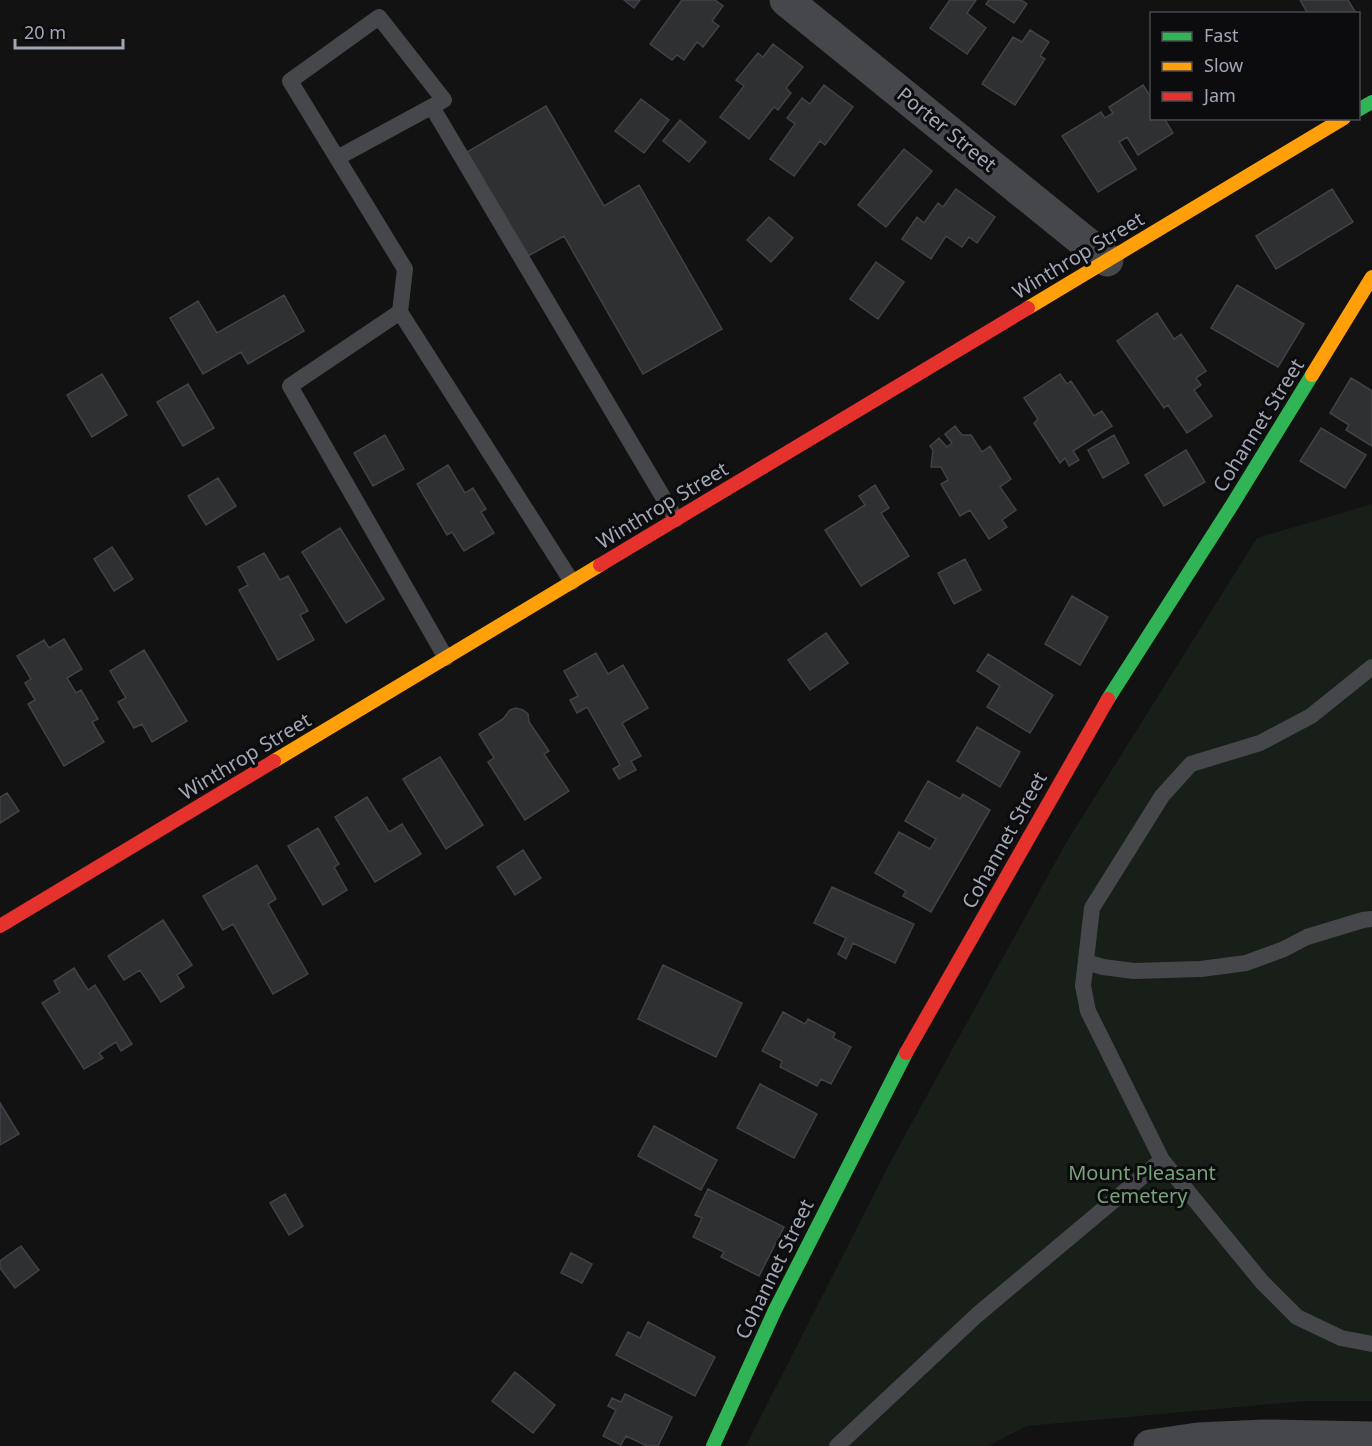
<svg xmlns="http://www.w3.org/2000/svg" width="1372" height="1446" viewBox="0 0 1372 1446" font-family="'Noto Sans',sans-serif">
  <style>
    .green { fill: #181f19 }
    .building { fill: #2f3032; stroke: #404246; stroke-width: 1.5 }
    .lines { fill: none; stroke-linecap: round; stroke-linejoin: round }
    .lane { stroke: #46474b; stroke-width: 16 }
    .street { stroke: #46474b; stroke-width: 33 }
    .fast { stroke: #30b455; stroke-width: 14 }
    .slow { stroke: #ff9f0a; stroke-width: 14 }
    .jam { stroke: #e5322d; stroke-width: 14 }
    .labels { text-anchor: middle; dominant-baseline: central; stroke-width: 6; stroke-linejoin: round; paint-order: stroke }
    .street-label { font-size: 20px; fill: #a1a7b5; stroke: #0c0c0e }
    .park-label { font-size: 20px; fill: #76a279; stroke: #0c0c0e }
  </style>
  <rect width="100%" height="100%" fill="#121212"/>
  <path class="green" d="M 1372,504 L 1372,1401 L 1305,1401 L 1027,1426 L 988,1446 L 746,1446 L 893,1157 L 1066,843 L 1257,538 Z"/>
  <path class="building" d="M 624,0 L 640,0 L 634,8 Z
    M 682,0 L 715,0 L 723,6 L 712,21 L 719,26 L 703,47 L 697,42 L 684,60 L 677,55 L 672,60 L 650,44 Z
    M 950,0 L 976,0 L 967,13 L 986,28 L 967,54 L 930,28 Z
    M 989,0 L 1021,0 L 1027,4 L 1014,23 L 986,4 Z
    M 1300,0 L 1348,0 L 1356,13 L 1308,14 Z
    M 1030,30 L 1049,42 L 1040,56 L 1045,59 L 1015,105 L 982,84 L 1013,37 L 1022,42 Z
    M 773,44 L 803,67 L 786,88 L 791,93 L 778,110 L 774,107 L 749,139 L 720,117 L 744,86 L 736,80 L 758,53 L 763,57 Z
    M 824,85 L 853,107 L 825,145 L 820,141 L 794,176 L 770,159 L 795,124 L 787,118 L 802,98 L 810,104 Z
    M 1143,85 L 1152,99 L 1152,118 L 1164,118 L 1173,133 L 1138,155 L 1127,137 L 1119,142 L 1136,169 L 1098,192 L 1062,136 L 1101,112 L 1105,118 L 1113,113 L 1109,107 Z
    M 641,99 L 669,120 L 644,153 L 615,131 Z
    M 546,106 L 604,206 L 639,185 L 722,329 L 643,374 L 564,236 L 528,256 L 467,152 Z
    M 680,120 L 706,142 L 689,162 L 663,141 Z
    M 904,149 L 932,171 L 886,227 L 858,205 Z
    M 956,189 L 995,217 L 977,243 L 969,237 L 962,247 L 946,236 L 931,259 L 902,239 L 917,217 L 924,223 L 938,203 L 943,207 Z
    M 1332,189 L 1353,222 L 1276,269 L 1256,236 Z
    M 769,217 L 793,238 L 771,262 L 747,240 Z
    M 876,262 L 904,282 L 878,319 L 850,299 Z
    M 1237,285 L 1304,324 L 1278,367 L 1211,328 Z
    M 284,295 L 304,331 L 248,364 L 241,352 L 203,374 L 170,318 L 198,301 L 217,333 Z
    M 1157,313 L 1174,339 L 1181,334 L 1206,371 L 1196,378 L 1201,385 L 1194,390 L 1212,416 L 1187,433 L 1168,405 L 1164,408 L 1117,341 Z
    M 102,374 L 127,415 L 92,437 L 67,395 Z
    M 1060,374 L 1067,384 L 1071,381 L 1094,416 L 1102,411 L 1112,426 L 1073,451 L 1079,460 L 1069,466 L 1065,458 L 1060,463 L 1034,423 L 1038,419 L 1024,398 Z
    M 1351,378 L 1372,391 L 1372,446 L 1346,430 L 1349,425 L 1330,413 Z
    M 188,384 L 214,428 L 183,446 L 157,402 Z
    M 955,426 L 962,435 L 971,435 L 982,452 L 990,446 L 1011,479 L 1000,487 L 1016,510 L 1002,520 L 1007,527 L 989,539 L 970,510 L 960,516 L 941,484 L 948,480 L 941,467 L 931,467 L 933,450 L 930,446 L 939,438 L 947,447 L 952,443 L 945,434 Z
    M 1321,428 L 1366,455 L 1345,488 L 1300,461 Z
    M 385,435 L 404,469 L 373,486 L 354,453 Z
    M 1114,435 L 1129,463 L 1103,478 L 1088,450 Z
    M 1186,450 L 1205,482 L 1164,506 L 1145,475 Z
    M 448,465 L 465,493 L 473,488 L 486,509 L 481,512 L 494,533 L 464,551 L 452,532 L 447,535 L 417,484 Z
    M 218,478 L 236,506 L 206,525 L 188,496 Z
    M 875,485 L 889,508 L 881,513 L 909,556 L 861,586 L 825,530 L 865,505 L 859,496 Z
    M 340,528 L 384,599 L 346,623 L 302,552 Z
    M 112,547 L 133,579 L 114,591 L 94,559 Z
    M 264,553 L 280,580 L 288,576 L 308,611 L 300,615 L 314,640 L 278,660 L 239,590 L 248,585 L 238,567 Z
    M 965,559 L 981,590 L 954,604 L 938,573 Z
    M 1072,596 L 1108,617 L 1080,665 L 1045,644 Z
    M 826,633 L 848,663 L 810,690 L 788,660 Z
    M 64,639 L 82,669 L 67,678 L 76,693 L 81,690 L 98,719 L 92,722 L 104,742 L 64,766 L 28,704 L 35,700 L 25,683 L 31,679 L 17,656 L 44,640 L 49,648 Z
    M 144,650 L 187,721 L 152,742 L 142,724 L 134,728 L 118,702 L 126,698 L 110,671 Z
    M 596,653 L 608,674 L 623,665 L 648,708 L 622,723 L 641,756 L 631,761 L 636,770 L 619,779 L 613,769 L 620,765 L 587,707 L 577,713 L 570,700 L 578,696 L 564,671 Z
    M 988,654 L 1053,695 L 1030,733 L 987,707 L 1000,686 L 977,671 Z
    M 516,708 L 523,710 L 528,714 L 529,722 L 549,751 L 544,754 L 569,791 L 525,820 L 488,762 L 494,758 L 479,734 L 503,719 L 510,710 Z
    M 977,727 L 1020,752 L 1000,787 L 957,761 Z
    M 440,757 L 483,825 L 446,849 L 403,779 Z
    M 928,781 L 960,799 L 963,794 L 990,810 L 931,912 L 903,896 L 906,891 L 875,873 L 899,832 L 930,849 L 936,839 L 905,821 Z
    M 7,793 L 19,811 L 0,823 L 0,797 Z
    M 367,797 L 389,832 L 402,824 L 421,854 L 375,882 L 335,817 Z
    M 318,828 L 339,864 L 334,867 L 347,890 L 323,905 L 288,846 Z
    M 523,850 L 541,878 L 515,895 L 497,867 Z
    M 257,865 L 276,899 L 268,904 L 308,974 L 273,994 L 233,924 L 223,930 L 203,896 Z
    M 832,887 L 914,924 L 895,963 L 853,943 L 846,959 L 838,954 L 846,938 L 814,923 Z
    M 163,920 L 192,965 L 177,975 L 184,987 L 161,1002 L 140,970 L 124,980 L 108,956 Z
    M 663,965 L 742,1003 L 716,1057 L 638,1019 Z
    M 74,968 L 88,990 L 95,985 L 132,1044 L 121,1051 L 116,1042 L 99,1053 L 103,1058 L 84,1069 L 42,1003 L 60,992 L 54,981 Z
    M 783,1012 L 805,1024 L 808,1019 L 835,1033 L 833,1038 L 851,1047 L 831,1084 L 821,1079 L 817,1086 L 780,1067 L 782,1061 L 762,1051 Z
    M 760,1084 L 817,1114 L 794,1158 L 737,1128 Z
    M 0,1103 L 19,1134 L 0,1145 Z
    M 654,1126 L 717,1160 L 701,1190 L 638,1156 Z
    M 708,1189 L 784,1227 L 759,1276 L 721,1257 L 724,1252 L 693,1237 L 702,1218 L 695,1215 Z
    M 285,1194 L 303,1226 L 289,1235 L 270,1203 Z
    M 21,1246 L 39,1270 L 15,1288 L 0,1268 L 0,1261 Z
    M 571,1253 L 592,1264 L 582,1283 L 561,1273 Z
    M 648,1322 L 715,1357 L 695,1396 L 616,1355 L 628,1332 L 640,1338 Z
    M 515,1372 L 555,1405 L 533,1433 L 492,1401 Z
    M 625,1394 L 672,1417 L 658,1446 L 647,1446 L 626,1436 L 621,1445 L 603,1436 L 616,1410 L 608,1406 L 612,1398 L 621,1402 Z"/>
  <g class="lines">
    <path class="lane" d="M 432,107 L 676,519
      M 337,158 L 444,100 L 379,17 L 290,81 L 405,269 L 400,312 L 572,582
      M 400,312 L 290,386 L 446,658
      M 1086,962 L 1103,967 L 1134,971 L 1201,969 L 1246,963 L 1284,949 L 1307,937 L 1363,920 L 1372,919
      M 1162,1160 L 1088,1011 L 1083,986 L 1092,908 L 1162,796 L 1191,764 L 1260,743 L 1311,716 L 1372,667
      M 837,1446 L 977,1315 L 1162,1160 L 1262,1282 L 1297,1317 L 1341,1338 L 1372,1344"/>
    <path class="street" d="M 786,0 L 1107,260
      M 1150,1446 L 1198,1439 L 1265,1436 L 1372,1438"/>
    <path class="fast" d="M 1358,110 L 1372,102
      M 1108,699 L 1232,505 L 1312,375
      M 713,1446 L 775,1310 L 906,1053"/>
    <path class="slow" d="M 1028,308 L 1344,118
      M 1312,375 L 1372,277
      M 274,761 L 600,565"/>
    <path class="jam" d="M 600,565 L 1028,308
      M 0,926 L 274,761
      M 906,1053 L 1108,699"/>
  </g>
  <g class="labels">
    <g class="street-label">
      <text transform="translate(947 129) rotate(39)">Porter Street</text>
      <text transform="translate(1078 255) rotate(-31)">Winthrop Street</text>
      <text transform="translate(1258 425) rotate(-58)">Cohannet Street</text>
      <text transform="translate(662 505) rotate(-31)">Winthrop Street</text>
      <text transform="translate(245 756) rotate(-31)">Winthrop Street</text>
      <text transform="translate(1004 840) rotate(-61)">Cohannet Street</text>
      <text transform="translate(774 1269) rotate(-64)">Cohannet Street</text>
    </g>
    <g class="park-label">
      <text x="1142" y="1172">Mount Pleasant<tspan x="1142" dy="23">Cemetery</tspan></text>
    </g>
  </g>
  <rect x="1150" y="12" width="210" height="108" fill="#0c0c0e" stroke="#484a51" stroke-width="1.5"/>
  <rect x="1162" y="32" width="30" height="9" fill="#30b455" stroke="#484a51" stroke-width="1.5"/>
  <text x="1204" y="42" font-size="18" fill="#a1a7b5">Fast</text>
  <rect x="1162" y="62" width="30" height="9" fill="#ff9f0a" stroke="#484a51" stroke-width="1.5"/>
  <text x="1204" y="72" font-size="18" fill="#a1a7b5">Slow</text>
  <rect x="1162" y="92" width="30" height="9" fill="#e5322d" stroke="#484a51" stroke-width="1.5"/>
  <text x="1204" y="102" font-size="18" fill="#a1a7b5">Jam</text>
  <path d="M15 39v9h108v-9" fill="none" stroke="#a1a7b5" stroke-width="3"/>
  <text x="24" y="39" font-size="18" fill="#a1a7b5" stroke="#0c0c0e" stroke-width="4.5" paint-order="stroke">20 m</text>
</svg>
